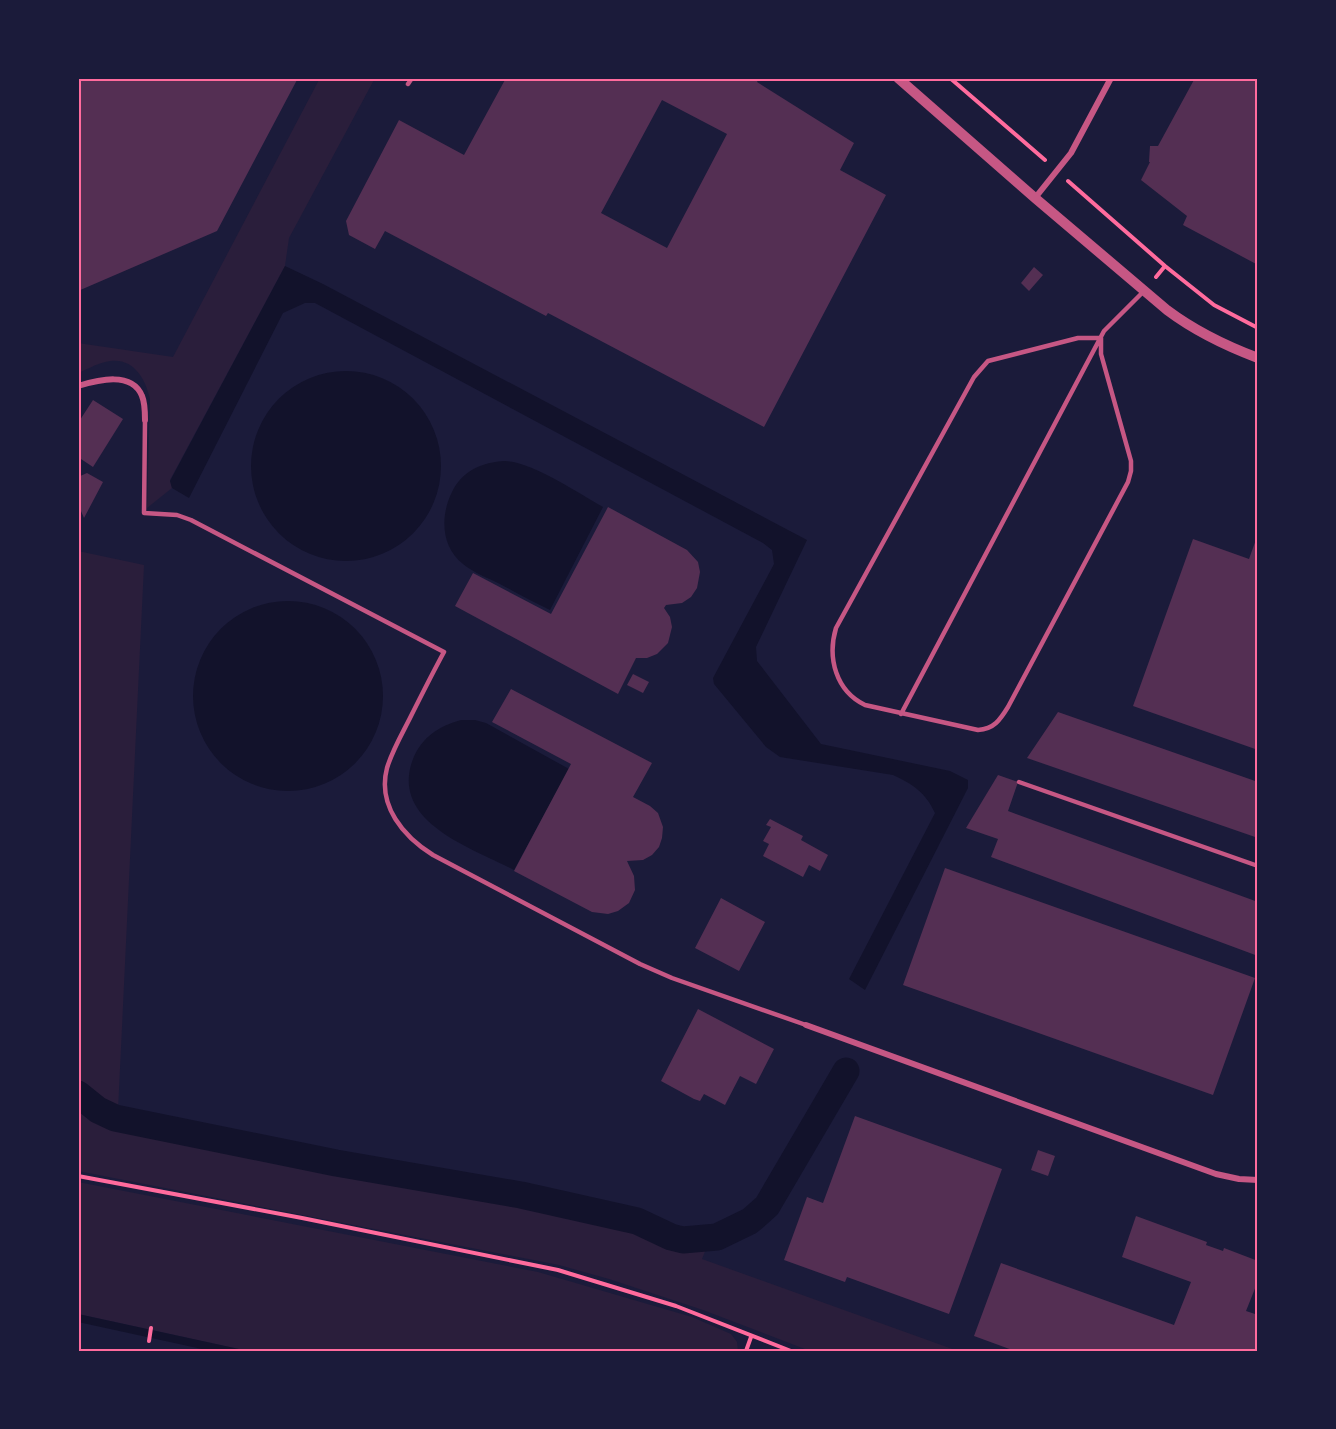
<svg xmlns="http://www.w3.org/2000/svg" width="1336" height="1429" viewBox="0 0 1336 1429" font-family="Arial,sans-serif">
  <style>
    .green { fill: #2a1e3b }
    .water { fill: #12122b }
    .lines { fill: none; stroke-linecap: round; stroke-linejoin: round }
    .canal { stroke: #12122b; stroke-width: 27 }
    .building { fill: #542f53; fill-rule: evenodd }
    .path { stroke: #ff6b9d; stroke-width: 4 }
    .service { stroke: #c65784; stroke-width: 4.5 }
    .minor { stroke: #c65784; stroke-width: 6 }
    .tertiary { stroke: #c65784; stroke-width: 10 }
    .neatline { fill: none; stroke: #ff6b9d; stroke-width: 2 }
  </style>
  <rect width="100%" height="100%" fill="#1b1b3a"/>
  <path class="green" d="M 320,78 L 375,78 L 289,238 L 285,266 L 170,480 L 172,488 L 147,508 L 150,399 C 145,377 132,355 105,362 C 96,364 86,370 78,373 L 78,343 L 173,357 Z
    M 78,551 L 144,565 L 118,1111 L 78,1083 Z
    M 78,1103 L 98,1118 L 109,1121 L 345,1173 L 615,1226 L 646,1234 L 669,1244 L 706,1249 L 702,1259 L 958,1351 L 810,1351 L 703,1310 L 609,1279 L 559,1265 L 78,1171 Z
    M 78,1182 L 538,1272 L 692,1317 L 731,1334 L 737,1342 L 738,1351 L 248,1351 L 78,1314 Z"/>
  <path class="water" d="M 285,266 L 323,284 L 807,540 L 756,647 L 757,661 L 821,744 L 950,771 L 968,780 L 968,788 L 865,990 L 849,979 L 935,813 C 926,793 913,784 893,775 L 780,757 L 766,747 L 714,684 L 713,678 L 774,564 L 772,550 L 763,543 L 315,303 L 305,303 L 283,313 L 189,498 L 172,488 L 170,481 Z
    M251 466a95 95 0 1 1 190 0a95 95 0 1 1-190 0Z
    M 505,461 C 533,462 578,493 603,507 L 550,610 C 533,602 517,593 500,584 C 488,578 474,573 463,564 C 441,547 440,516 452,492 C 462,471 482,462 505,461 Z
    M193 696a95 95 0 1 1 190 0a95 95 0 1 1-190 0Z
    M 461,720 L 475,720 L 486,723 L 569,769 L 514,870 C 472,848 389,822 413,759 C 422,737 439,726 461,720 Z
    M 78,1314 L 248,1351 L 211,1351 L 78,1322 Z"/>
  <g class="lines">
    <path class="canal" d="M 78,1094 L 98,1110 L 115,1118 L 336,1163 L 521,1195 L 637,1221 L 671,1237 L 683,1240 L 717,1237 L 750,1221 L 767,1206 L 846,1071"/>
  </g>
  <path class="building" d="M 78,78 L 298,78 L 217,231 L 78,291 Z
    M 506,78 L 759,78 L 757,82 L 854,143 L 840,170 L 886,195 L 764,427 L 548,313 L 546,316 L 385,231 L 375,249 L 349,235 L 346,221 L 399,120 L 464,155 ZM 662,100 L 727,134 L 667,248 L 601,213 Z
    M 1195,78 L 1258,78 L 1258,265 L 1183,225 L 1187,216 L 1141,180 L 1150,162 L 1149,162 L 1150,146 L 1158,146 Z
    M 1034,267 L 1043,275 L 1029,291 L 1021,283 Z
    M 93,400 L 123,419 L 93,467 L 78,457 L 78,423 Z
    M 87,473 L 103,482 L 84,518 L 78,504 L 78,477 Z
    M 608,507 L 687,550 L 698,562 L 700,572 L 697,588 L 691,597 L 682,603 L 666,605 L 664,608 L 670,617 L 672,627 L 668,643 L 657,654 L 647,658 L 636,658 L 618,694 L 455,606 L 473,573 L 551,614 Z
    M 1258,534 L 1258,750 L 1133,706 L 1193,539 L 1249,559 Z
    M 633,674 L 649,682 L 643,693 L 627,685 Z
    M 511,689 L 652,763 L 633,797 L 650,806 L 658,813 L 663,827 L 662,838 L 659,847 L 652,855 L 643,860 L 627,861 L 634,876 L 635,890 L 629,903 L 618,911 L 608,914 L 592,912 L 514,871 L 571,764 L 492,722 Z
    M 1058,712 L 1258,782 L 1258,838 L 1027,758 Z
    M 998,775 L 1018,782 L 1008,811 L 1258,902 L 1258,956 L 991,857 L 998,839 L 966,828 Z
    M 770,819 L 803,836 L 801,840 L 828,855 L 820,871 L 809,865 L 803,877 L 763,856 L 769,844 L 763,841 L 771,827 L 766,825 Z
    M 945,868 L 1255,978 L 1213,1095 L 903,985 Z
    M 721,898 L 765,922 L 739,971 L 695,948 Z
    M 698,1009 L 774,1049 L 756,1084 L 740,1076 L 725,1105 L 704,1094 L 700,1101 L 694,1099 L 661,1081 Z
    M 855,1116 L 1002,1169 L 949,1314 L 847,1277 L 845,1282 L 784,1260 L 807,1197 L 823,1203 Z
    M 1038,1150 L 1055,1156 L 1048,1176 L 1031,1170 Z
    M 1136,1216 L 1207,1242 L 1206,1245 L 1223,1251 L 1224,1248 L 1258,1261 L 1258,1281 L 1246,1311 L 1258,1315 L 1258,1351 L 1015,1351 L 974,1336 L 1001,1263 L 1174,1325 L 1191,1282 L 1122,1257 Z"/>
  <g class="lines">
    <path class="path" d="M 950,78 L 1045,160
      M 1068,181 L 1165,266 L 1214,305 L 1258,328
      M 1156,277 L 1165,266
      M 78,1176 L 302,1218 L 558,1270 L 676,1306 L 791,1351
      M 149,1341 L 151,1328
      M 746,1351 L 751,1337"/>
    <path class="service" d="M 408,84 L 412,78
      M 1078,338 L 1101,338 L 1101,354 L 1131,461 L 1131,471 L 1128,482 L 1008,707 C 1000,720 994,729 978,730 L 865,705 C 836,691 827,658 836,628 L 974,377 L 988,361 Z
      M 145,420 L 144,513 L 177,515 L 191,520 L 444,652 C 432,674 421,696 410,718 C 402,734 392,751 387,768 C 377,806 404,837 433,855 L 640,964 L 672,978 L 806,1025
      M 901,714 L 1104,331 L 1144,291
      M 1019,782 L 1258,866"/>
    <path class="minor" d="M 1035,198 L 1071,153 L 1111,78
      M 78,386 C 98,380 132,371 142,396 C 145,403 145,412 145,420
      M 806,1025 L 1216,1174 L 1239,1179 L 1258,1180"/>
    <path class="tertiary" d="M 898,78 L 1035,198 L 1167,310 C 1195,331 1226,346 1258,358"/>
  </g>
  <rect width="1336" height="1429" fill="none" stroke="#1b1b3a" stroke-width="159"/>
  <rect x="80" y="80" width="1176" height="1270" class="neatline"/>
</svg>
